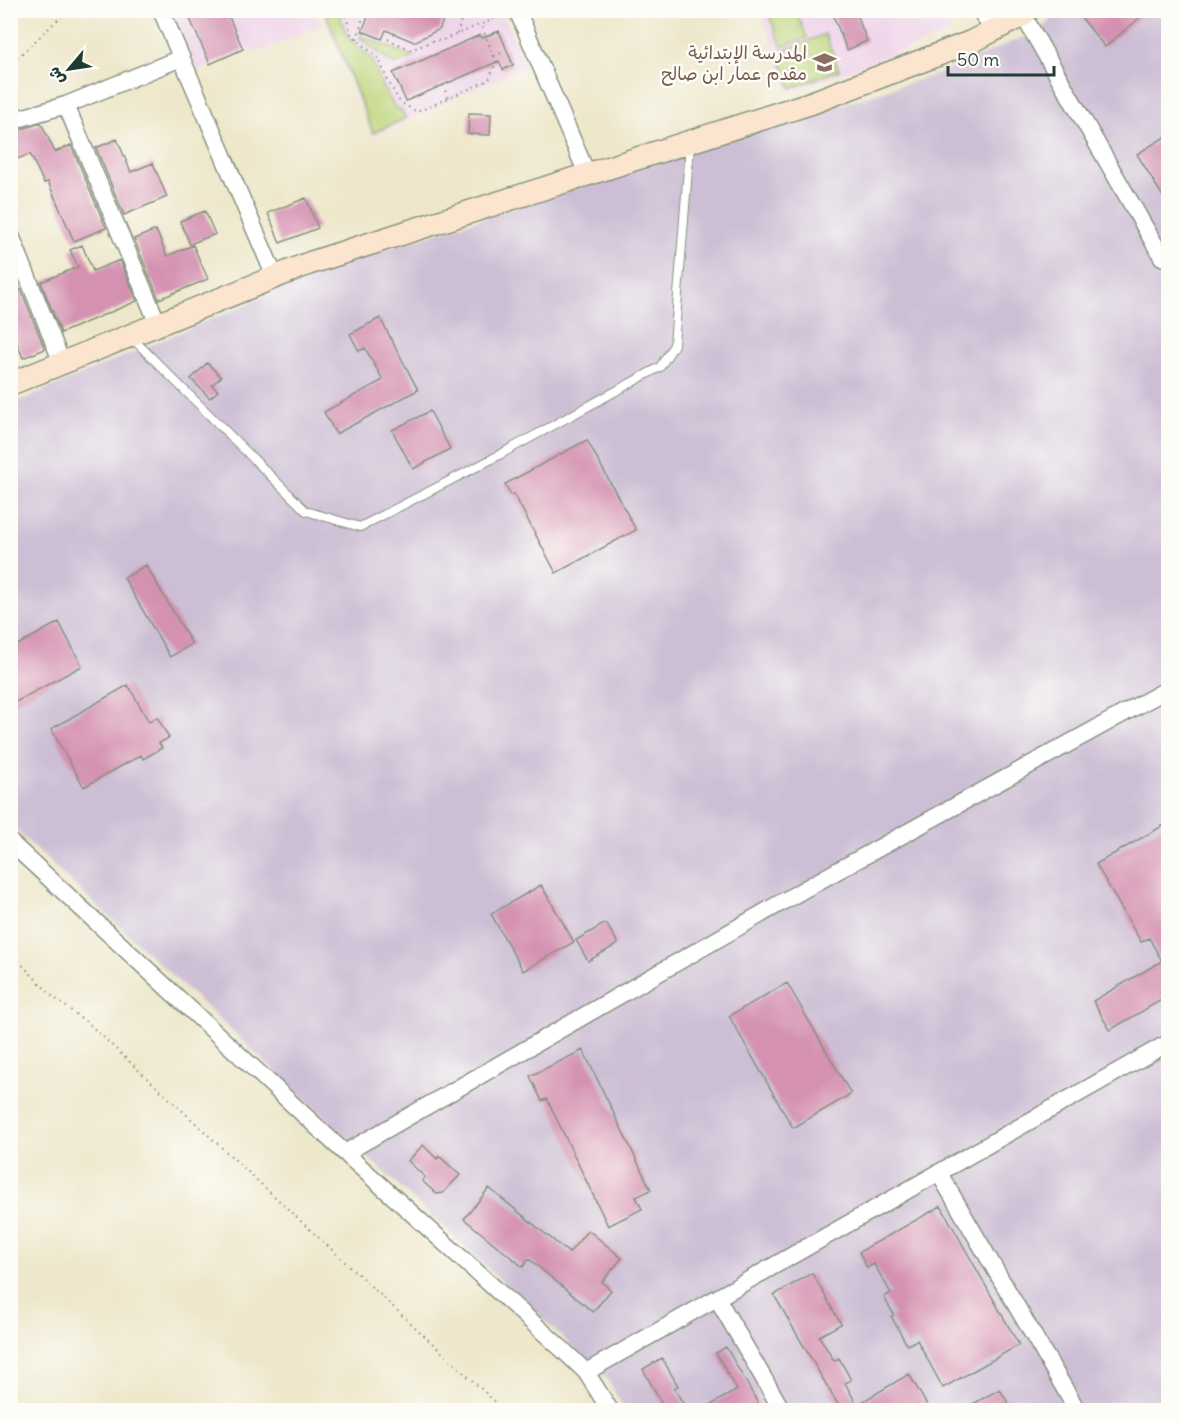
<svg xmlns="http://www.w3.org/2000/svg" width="1179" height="1421" viewBox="0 0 1179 1421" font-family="Delius,'Playpen Sans Arabic',sans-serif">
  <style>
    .built { fill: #edd0e8 }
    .industrial { fill: #ccbed4 }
    .green { fill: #bbd378; stroke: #6d8856; stroke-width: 1.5 }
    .building { fill: #d491b1 }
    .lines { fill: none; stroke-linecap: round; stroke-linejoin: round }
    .lane-casing { stroke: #869280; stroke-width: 10 }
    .street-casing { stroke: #869280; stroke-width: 19 }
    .secondary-casing { stroke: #869280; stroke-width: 25 }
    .path { stroke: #869280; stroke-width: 2; stroke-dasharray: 1.5 4.5; stroke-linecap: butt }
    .lane { stroke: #fff; stroke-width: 8 }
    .street { stroke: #fff; stroke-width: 16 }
    .secondary { stroke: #fce5cf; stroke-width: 22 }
    .labels { text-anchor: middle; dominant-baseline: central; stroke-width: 5; stroke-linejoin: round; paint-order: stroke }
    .education-label { font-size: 18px; fill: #785e54; stroke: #fdfcf7; text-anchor: end }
  </style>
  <rect width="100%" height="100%" fill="#fdfcf7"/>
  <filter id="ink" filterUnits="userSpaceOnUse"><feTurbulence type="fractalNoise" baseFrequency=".0167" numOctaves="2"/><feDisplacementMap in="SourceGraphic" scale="12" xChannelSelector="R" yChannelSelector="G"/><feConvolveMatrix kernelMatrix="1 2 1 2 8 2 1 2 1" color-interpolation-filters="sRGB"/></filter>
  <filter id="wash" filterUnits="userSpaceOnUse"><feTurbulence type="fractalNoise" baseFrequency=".008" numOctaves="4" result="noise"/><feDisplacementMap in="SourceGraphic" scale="24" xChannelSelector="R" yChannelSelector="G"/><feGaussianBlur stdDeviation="1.35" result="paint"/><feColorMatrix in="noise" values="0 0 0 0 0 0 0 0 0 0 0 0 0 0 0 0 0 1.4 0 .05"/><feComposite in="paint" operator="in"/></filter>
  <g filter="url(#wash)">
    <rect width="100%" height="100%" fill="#eee7cb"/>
    <path class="built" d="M 171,11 L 316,11 L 322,25 L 254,54 L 250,48 L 197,71 Z
      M 321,11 L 502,11 L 525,66 L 373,136 Z
      M 760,11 L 943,11 L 952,32 L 790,92 Z"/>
    <path class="industrial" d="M 1062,11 L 1168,11 L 1168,1410 L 625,1410 L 607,1379 L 11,826 L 10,403 L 26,398 L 348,261 L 940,73 L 1040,30 Z"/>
    <path class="green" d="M 336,11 L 338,11 L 348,38 L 372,59 L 383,88 L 395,107 L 401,110 L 406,118 L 373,133 L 326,14 Z
      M 767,11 L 796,11 L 807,37 L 782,47 Z
      M 825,34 L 839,70 L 791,88 L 778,53 Z
      M 361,36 L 414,57 L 394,65 L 360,38 Z"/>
    <g id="blocks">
      <path class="building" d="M 186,10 L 226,10 L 243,49 L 210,64 Z
        M 371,10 L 446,10 L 440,29 L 414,42 L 386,30 L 382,39 L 362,31 Z
        M 831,10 L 855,10 L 867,41 L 847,50 Z
        M 1087,10 L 1149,10 L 1105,47 L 1080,16 Z
        M 499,31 L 513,65 L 503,70 L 499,61 L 406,101 L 393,73 L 480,35 L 482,38 Z
        M 469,113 L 491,114 L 490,135 L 468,134 Z
        M 41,123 L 55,152 L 71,145 L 106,228 L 74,241 L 48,182 L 44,183 L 30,154 L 10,162 L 10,136 L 20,132 L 19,130 Z
        M 1168,135 L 1168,205 L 1137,154 Z
        M 117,139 L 131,172 L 153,163 L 167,197 L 124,215 L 96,148 Z
        M 306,198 L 318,228 L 280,243 L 268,213 Z
        M 205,211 L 215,234 L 190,244 L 180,221 Z
        M 156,230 L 167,256 L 193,245 L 208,279 L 159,299 L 134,239 Z
        M 82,245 L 93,271 L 120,260 L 137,301 L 61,333 L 41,282 L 78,267 L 70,250 Z
        M 10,267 L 12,267 L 20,290 L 21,290 L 45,349 L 23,358 L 10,326 Z
        M 380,318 L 418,390 L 336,434 L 324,412 L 383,380 L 365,348 L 359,351 L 350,334 Z
        M 207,363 L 221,377 L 212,385 L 218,391 L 210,398 L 191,379 Z
        M 430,411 L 450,449 L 413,469 L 392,430 Z
        M 587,440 L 636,530 L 556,573 L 514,494 L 511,495 L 505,484 Z
        M 146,565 L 192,644 L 170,657 L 124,578 Z
        M 59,622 L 82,666 L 10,705 L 10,649 Z
        M 128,685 L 149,722 L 157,717 L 169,738 L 159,743 L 162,748 L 143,759 L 141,755 L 84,787 L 51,729 Z
        M 1164,825 L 1168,833 L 1168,996 L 1110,1030 L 1093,1001 L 1162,961 L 1149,938 L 1141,942 L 1096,864 Z
        M 541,885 L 574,942 L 523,971 L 491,914 Z
        M 606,923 L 618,944 L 588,961 L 576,940 Z
        M 787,983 L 851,1094 L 793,1128 L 729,1016 Z
        M 583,1050 L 651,1190 L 636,1197 L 642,1209 L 608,1226 L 547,1099 L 542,1101 L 530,1076 Z
        M 423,1145 L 437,1159 L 439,1156 L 460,1175 L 443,1193 L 437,1194 L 422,1181 L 425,1177 L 408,1161 Z
        M 489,1188 L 569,1253 L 588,1230 L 622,1258 L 602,1282 L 611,1290 L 593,1312 L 529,1259 L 523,1267 L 464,1219 Z
        M 941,1206 L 1019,1345 L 943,1388 L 917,1340 L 907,1345 L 891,1316 L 894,1315 L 884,1297 L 891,1293 L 874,1264 L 867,1268 L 859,1252 Z
        M 812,1273 L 841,1324 L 819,1336 L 834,1361 L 839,1358 L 851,1380 L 845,1383 L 857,1405 L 909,1374 L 930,1410 L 841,1410 L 774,1295 Z
        M 726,1347 L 762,1410 L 702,1410 L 737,1390 L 716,1353 Z
        M 662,1358 L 678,1386 L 674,1388 L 687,1410 L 665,1410 L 643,1369 Z
        M 1000,1389 L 1012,1410 L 962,1410 Z"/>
    </g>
  </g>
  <g filter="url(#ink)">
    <use href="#blocks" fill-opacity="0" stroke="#869280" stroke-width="1.5"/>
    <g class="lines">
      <defs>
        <path id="lane" d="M 130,336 L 306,511 L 360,527 L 488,461 L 660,367 L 674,345 L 690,144"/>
        <path id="street" d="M 161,10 L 275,277
          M 517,10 L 587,174
          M 980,10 L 994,31
          M 1023,15 L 1162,257 L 1168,259
          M 66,105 L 158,324
          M 10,122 L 21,118 L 66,105 L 181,58
          M 10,233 L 62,363
          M 10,842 L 345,1153 L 563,1350 L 586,1372 L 610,1410
          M 345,1153 L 817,882 L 1168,689
          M 939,1173 L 1077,1410
          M 717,1298 L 782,1410
          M 586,1372 L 1168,1043"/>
        <path id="secondary" d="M 10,384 L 310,263 L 811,103 L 971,42 L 1023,15 L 1028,10"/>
      </defs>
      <use href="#lane" class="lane-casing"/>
      <use href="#street" class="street-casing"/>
      <use href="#secondary" class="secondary-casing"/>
      <path class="path" d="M 344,10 L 351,34 L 379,59 L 387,79 L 400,102 L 417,112 L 489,80 L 496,62 L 481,24
        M 457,34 L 464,10
        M 357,39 L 365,10
        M 388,39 L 411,50 L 435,40 L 440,41 L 494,19
        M 494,56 L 504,52
        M 10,67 L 13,62 L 68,10
        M 443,85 L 448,98
        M 10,952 L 52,996 L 90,1025 L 504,1410"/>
      <use href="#lane" class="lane"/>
      <use href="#street" class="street"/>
      <use href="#secondary" class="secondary"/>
    </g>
  </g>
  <defs>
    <symbol id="school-bare" viewBox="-9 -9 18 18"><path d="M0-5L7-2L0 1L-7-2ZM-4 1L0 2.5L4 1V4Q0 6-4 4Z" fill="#8d6e63" stroke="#fdfcf7" stroke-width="2.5" paint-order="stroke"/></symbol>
  </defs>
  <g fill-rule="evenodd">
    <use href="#school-bare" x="808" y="46" width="33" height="33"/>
  </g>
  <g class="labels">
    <g class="education-label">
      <text x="807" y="52">المدرسة الإبتدائية<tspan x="807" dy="21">مقدم عمار ابن صالح</tspan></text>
    </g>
  </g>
  <rect width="1179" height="1421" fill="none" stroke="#fdfcf7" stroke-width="36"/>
  <g transform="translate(69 69) rotate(241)" stroke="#fdfcf7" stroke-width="4.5" paint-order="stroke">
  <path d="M0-4.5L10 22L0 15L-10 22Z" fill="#1f3d34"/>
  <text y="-9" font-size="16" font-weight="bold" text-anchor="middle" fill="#1f3d34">ش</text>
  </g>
  <path d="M948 66v9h106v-9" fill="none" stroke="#1f3d34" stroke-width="3"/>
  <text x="957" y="66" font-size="18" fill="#1f3d34" stroke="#fdfcf7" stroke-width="4.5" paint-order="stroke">50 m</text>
</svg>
